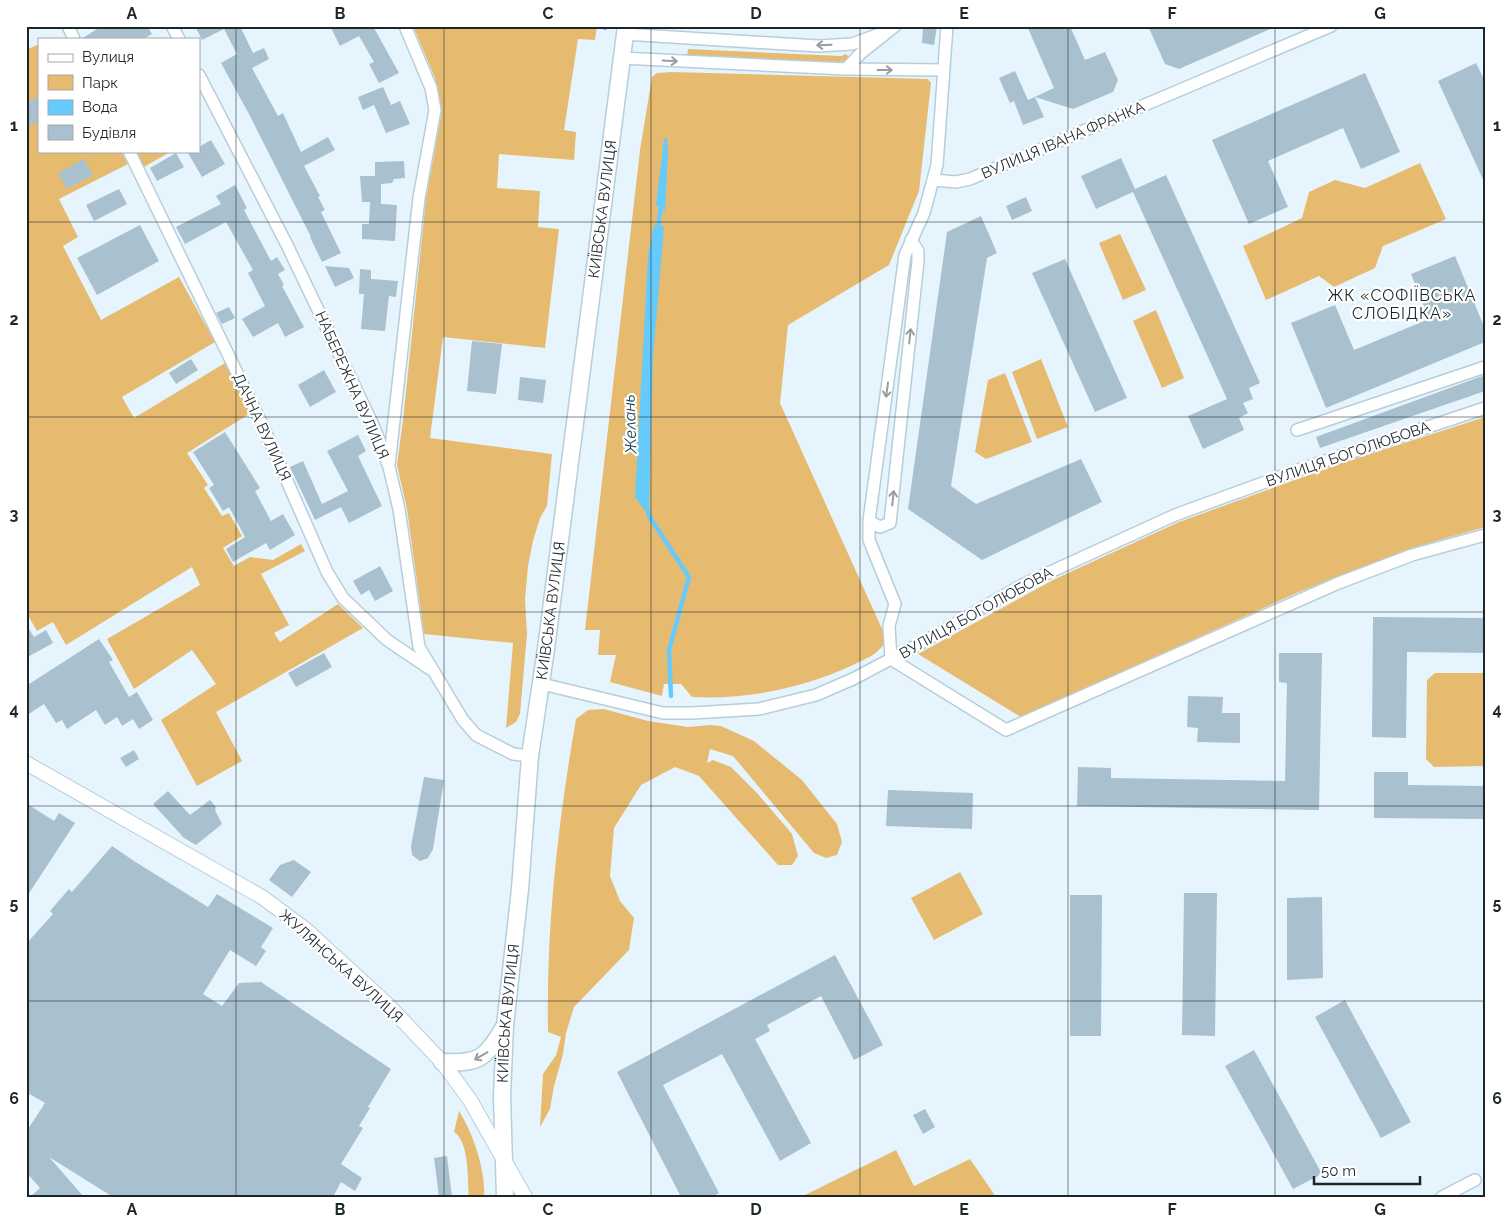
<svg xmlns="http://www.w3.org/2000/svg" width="1511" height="1223" viewBox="0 0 1511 1223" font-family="Raleway,sans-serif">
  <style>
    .green { fill: #e7bb6f }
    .water { fill: #66cafc }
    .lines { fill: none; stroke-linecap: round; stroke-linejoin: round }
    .stream { stroke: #66cafc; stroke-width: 4.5 }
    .building { fill: #a9c1ce }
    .minor-casing { stroke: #b6cedb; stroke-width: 14 }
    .tertiary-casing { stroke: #b6cedb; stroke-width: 16 }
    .secondary-casing { stroke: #b6cedb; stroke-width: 19 }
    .minor { stroke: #fff; stroke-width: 11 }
    .tertiary { stroke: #fff; stroke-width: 14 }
    .secondary { stroke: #fff; stroke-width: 16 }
    .oneway { stroke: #999da0 }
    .grid { fill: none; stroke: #1d262b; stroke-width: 1; stroke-opacity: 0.55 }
    .labels { text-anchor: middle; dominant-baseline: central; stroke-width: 4.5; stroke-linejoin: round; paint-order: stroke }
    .street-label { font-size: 15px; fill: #1d262b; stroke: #fff }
    .neighbourhood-label { font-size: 16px; letter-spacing: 1px; fill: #1d262b; stroke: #fff }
    .water-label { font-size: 16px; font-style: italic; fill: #143f54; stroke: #fff }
    .neatline { fill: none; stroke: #1d262b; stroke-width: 2 }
    .grid-label { font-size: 16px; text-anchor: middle; font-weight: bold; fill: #1d262b }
  </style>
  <rect width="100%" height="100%" fill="#e6f5fd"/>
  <path class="green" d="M 413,26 L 597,26 L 595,40 L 578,39 L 564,130 L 576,132 L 574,160 L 499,154 L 497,188 L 540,191 L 538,227 L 559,229 L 545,348 L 443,337 L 430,438 L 552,454 L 547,506 L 540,518 L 533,541 L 528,566 L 525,599 L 527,634 L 520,714 L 516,722 L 506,728 L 513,643 L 424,634 L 407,509 L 397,465 L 403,420 L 426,199 L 441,116 L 435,78 Z
    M 39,44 L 39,151 L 121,151 L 128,164 L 59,199 L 78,237 L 63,246 L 101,320 L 179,277 L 215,342 L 122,397 L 134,418 L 225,363 L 249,412 L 246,416 L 187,453 L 208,485 L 204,488 L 222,516 L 229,513 L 242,536 L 223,548 L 234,566 L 250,557 L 273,560 L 301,544 L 305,551 L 261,574 L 289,625 L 274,633 L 280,642 L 338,604 L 363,628 L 216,712 L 242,761 L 197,786 L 161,720 L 216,684 L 192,650 L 134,689 L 107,639 L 200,585 L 192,567 L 66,645 L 53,622 L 37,631 L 26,612 L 26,422 L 28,421 L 26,419 L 26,50 Z
    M 688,49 L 841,56 L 846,54 L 849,57 L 846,61 L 839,62 L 687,57 Z
    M 672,72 L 928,79 L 931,83 L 919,191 L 889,265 L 788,325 L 780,403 L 883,631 L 884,644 C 877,655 865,659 853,665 C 804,688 746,700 692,697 L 681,684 L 664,684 L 662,696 L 610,682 L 616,655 L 598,655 L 600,630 L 585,630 L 640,150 L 652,77 L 657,73 Z
    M 135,151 L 172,151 L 142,168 Z
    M 1420,163 L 1446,219 L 1383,246 L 1375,268 L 1334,287 L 1319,276 L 1266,300 L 1243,246 L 1302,218 L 1309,192 L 1335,180 L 1365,188 Z
    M 1120,234 L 1146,290 L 1123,300 L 1099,243 Z
    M 1156,310 L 1184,378 L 1162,388 L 1133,321 Z
    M 1041,359 L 1068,427 L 1037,439 L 1012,372 Z
    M 1005,373 L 1032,442 L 986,459 L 975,452 L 988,380 Z
    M 1485,417 L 1485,527 L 1412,548 L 1299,592 L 1021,717 L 918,654 L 1055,579 L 1179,522 L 1339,464 Z
    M 1435,673 L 1485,673 L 1485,766 L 1434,767 L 1426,759 L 1427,680 Z
    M 604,709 L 648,721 L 688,727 L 710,725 L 721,726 L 754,741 L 802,780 L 837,824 L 842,842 L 837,855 L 826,858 L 814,853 L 733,756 L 710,749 L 707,763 L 713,760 L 731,767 L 757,793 L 792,834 L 798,856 L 792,865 L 778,865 L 699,776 L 675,767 L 641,785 L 614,828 L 610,876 L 620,901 L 634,918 L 629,950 L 574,1007 L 566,1033 L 563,1054 L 554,1086 L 550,1109 L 540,1127 L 543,1074 L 556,1055 L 561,1037 L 548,1032 C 546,927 558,822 576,719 L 588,710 Z
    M 960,872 L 983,914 L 934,940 L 911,898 Z
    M 459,1111 C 473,1133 486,1171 484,1197 L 469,1197 C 467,1179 470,1143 454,1132 Z
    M 896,1150 L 914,1186 L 970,1159 L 996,1197 L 801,1197 Z"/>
  <path class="water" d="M 667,137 L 668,152 L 665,211 L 656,205 L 664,139 Z
    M 654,225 L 664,227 L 653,358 L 649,516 L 635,497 L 648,255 Z"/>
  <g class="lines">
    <path class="stream" d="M 602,26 L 605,28
      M 658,231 L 661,204
      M 648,510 L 649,516 L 689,577 L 669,650 L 671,696"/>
  </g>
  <path class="building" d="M 102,26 L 147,26 L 152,34 L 143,39 L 81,39 Z
    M 195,26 L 240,26 L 253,53 L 264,48 L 269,59 L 252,68 L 278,116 L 283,113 L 301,152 L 328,137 L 335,150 L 304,166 L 320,196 L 318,197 L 325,210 L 321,212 L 341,253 L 322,262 L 310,237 L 311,237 L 250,116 L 221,63 L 237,54 L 224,29 L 202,40 Z
    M 330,26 L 377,26 L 374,28 L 399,73 L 379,83 L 369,64 L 374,62 L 359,36 L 340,46 Z
    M 923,26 L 937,26 L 934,45 L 922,43 Z
    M 1027,26 L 1070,26 L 1085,60 L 1105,52 L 1118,80 L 1113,92 L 1073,109 L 1035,97 L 1044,117 L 1023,125 L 1014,101 L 1010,103 L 999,78 L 1015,71 L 1028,100 L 1054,88 Z
    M 1148,26 L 1277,26 L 1179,69 L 1165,64 Z
    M 1476,63 L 1485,81 L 1485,184 L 1438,81 Z
    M 1365,73 L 1400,152 L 1361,169 L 1343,128 L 1268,161 L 1288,207 L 1249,224 L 1212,140 Z
    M 383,87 L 391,105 L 400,101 L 410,124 L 386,133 L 374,105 L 363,110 L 358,97 Z
    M 39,96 L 39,121 L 26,128 L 26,103 Z
    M 211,140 L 225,164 L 202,177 L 188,153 L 199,151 L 199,147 Z
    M 176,153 L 184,167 L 157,181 L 150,168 Z
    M 1121,158 L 1135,189 L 1166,175 L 1260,383 L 1249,388 L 1253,399 L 1243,403 L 1248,413 L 1239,418 L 1244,430 L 1203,449 L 1188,416 L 1227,399 L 1133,192 L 1096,209 L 1081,176 Z
    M 84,159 L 93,175 L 67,189 L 58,173 Z
    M 404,161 L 405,178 L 394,179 L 392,183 L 381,184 L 381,204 L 397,205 L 395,241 L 362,239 L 362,224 L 369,224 L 370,202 L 362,202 L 360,176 L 375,176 L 375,162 Z
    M 235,185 L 247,208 L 244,210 L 271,261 L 277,257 L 285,270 L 278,274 L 284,285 L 282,286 L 304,327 L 285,337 L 278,323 L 253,337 L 242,319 L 265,306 L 248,273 L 253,270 L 226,222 L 185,244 L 176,227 L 221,204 L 216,196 Z
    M 119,189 L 127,204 L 94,221 L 86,205 Z
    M 1026,197 L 1032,211 L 1012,220 L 1006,206 Z
    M 981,216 L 997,253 L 987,258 L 951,486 L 976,504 L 1081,459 L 1102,502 L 982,560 L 908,509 L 947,232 Z
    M 140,225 L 159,261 L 97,295 L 77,258 Z
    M 1455,256 L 1485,329 L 1485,342 L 1326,408 L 1291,323 L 1335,305 L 1354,350 L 1429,319 L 1411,274 Z
    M 1065,259 L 1127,398 L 1095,412 L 1032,273 Z
    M 325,266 L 349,268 L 354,278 L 335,287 Z
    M 360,269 L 371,270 L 371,279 L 398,281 L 396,297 L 389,296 L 385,331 L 361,329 L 364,294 L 359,294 Z
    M 229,307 L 235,318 L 222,324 L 216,313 Z
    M 472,341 L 502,344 L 496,394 L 467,391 Z
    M 191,359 L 198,370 L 176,384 L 169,373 Z
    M 324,370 L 336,392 L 310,407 L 298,385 Z
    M 1485,375 L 1485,391 L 1320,448 L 1316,437 Z
    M 520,377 L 546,380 L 543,403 L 518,400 Z
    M 225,432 L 260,488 L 255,491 L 271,521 L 283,514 L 295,535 L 270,550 L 266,543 L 233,562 L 226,549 L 245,537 L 229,507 L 223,511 L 209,488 L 214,485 L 193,452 Z
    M 358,435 L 366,451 L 358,456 L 382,506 L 349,523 L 341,507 L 315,520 L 290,467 L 303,461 L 322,504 L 348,491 L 327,451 Z
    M 380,566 L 393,591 L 375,601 L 369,590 L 361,595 L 353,581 Z
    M 1373,617 L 1485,618 L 1485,653 L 1407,652 L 1406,738 L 1372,737 Z
    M 26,624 L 34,637 L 46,630 L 53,643 L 26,658 Z
    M 99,639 L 113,660 L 109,662 L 129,697 L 137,692 L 153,720 L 139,729 L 133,719 L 122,726 L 117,717 L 105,725 L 96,710 L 67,729 L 62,720 L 56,723 L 44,704 L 26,716 L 26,686 Z
    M 324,653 L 332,667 L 296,687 L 288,673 Z
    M 1279,653 L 1322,653 L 1319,810 L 1077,806 L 1078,767 L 1111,768 L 1111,778 L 1285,781 L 1287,683 L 1279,682 Z
    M 1188,696 L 1223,697 L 1222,713 L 1240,713 L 1240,743 L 1197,742 L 1198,728 L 1187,727 Z
    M 134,750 L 139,759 L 126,767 L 120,758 Z
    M 1374,772 L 1408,772 L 1408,785 L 1485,786 L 1485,819 L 1374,818 Z
    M 424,777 L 444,780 L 433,849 L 428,858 L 420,861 L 412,855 L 411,846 Z
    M 888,790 L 973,793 L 972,829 L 886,826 Z
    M 168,791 L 190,815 L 210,800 L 216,807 L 215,810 L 222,824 L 196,845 L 184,838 L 153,804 Z
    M 26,803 L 54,821 L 59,813 L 75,823 L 26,898 Z
    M 112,846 L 134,861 L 208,907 L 217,894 L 273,928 L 261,947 L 266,951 L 256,966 L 230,950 L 203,994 L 222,1006 L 239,983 L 261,982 L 391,1069 L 368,1107 L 370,1108 L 359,1126 L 363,1128 L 341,1164 L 362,1178 L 355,1191 L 341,1182 L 333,1197 L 113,1197 L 49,1157 L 84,1197 L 30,1197 L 40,1188 L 26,1172 L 26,1132 L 45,1103 L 26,1092 L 26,944 L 53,914 L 50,911 L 69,889 L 72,892 Z
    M 294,860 L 311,872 L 292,897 L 269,880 L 280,865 Z
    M 1184,893 L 1217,893 L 1215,1036 L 1182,1035 Z
    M 1070,895 L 1102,895 L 1101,1036 L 1070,1036 Z
    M 1322,897 L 1323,978 L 1287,980 L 1287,898 Z
    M 835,955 L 883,1045 L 854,1060 L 821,996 L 767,1025 L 770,1031 L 755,1039 L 811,1143 L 780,1161 L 722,1054 L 663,1085 L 719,1193 L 712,1197 L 681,1197 L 617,1072 Z
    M 1345,1000 L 1411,1122 L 1381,1138 L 1315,1017 Z
    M 1254,1050 L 1322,1174 L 1293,1189 L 1225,1066 Z
    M 925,1109 L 935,1127 L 923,1134 L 913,1115 Z
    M 447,1156 L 452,1197 L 439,1197 L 434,1158 Z"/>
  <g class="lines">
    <defs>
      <path id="minor" d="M 68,26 L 74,39
        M 172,26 L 179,39
        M 624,34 L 818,46 L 852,44 L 888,31
        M 621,58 L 846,69 L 944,70
        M 846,69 L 861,53 L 895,26
        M 199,75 L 287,245 L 374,427 L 389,467 L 399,509 L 419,647 L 463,720 L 476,735 L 513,754 L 530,756
        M 129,151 L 262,424 L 327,572 L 343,598 L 387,640 L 430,669
        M 934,180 L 956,182 L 970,179 L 1331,26
        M 1297,430 L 1485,367
        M 389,465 L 419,198 L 435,110 L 431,88 L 405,26
        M 869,521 L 880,527 L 890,523 L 918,261 L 918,251 L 911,240
        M 891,659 L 1006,730 L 1336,584 L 1412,555 L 1485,535
        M 891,659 L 889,626 L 895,604 L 869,540 L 869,521 L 905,255 L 924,213 L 937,165 L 947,26
        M 542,684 L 663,713 L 692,713 L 759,709 L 816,695 L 853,679 L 925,641 L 1024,584 L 1175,515 L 1301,469 L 1485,408
        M 1442,1197 L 1475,1180"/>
      <path id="tertiary" d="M 26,763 L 262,897 L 305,929 L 389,1006 L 442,1062 L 470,1100 L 525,1197"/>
      <g id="secondary">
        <path d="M 442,1062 C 479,1064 485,1059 504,1027"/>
        <path id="s1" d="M 505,1197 L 502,1096 L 505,1026 L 520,889 L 530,756 L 546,649 L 626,26"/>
      </g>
    </defs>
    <use href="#minor" class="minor-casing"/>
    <use href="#tertiary" class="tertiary-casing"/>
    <use href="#secondary" class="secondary-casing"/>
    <use href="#minor" class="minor"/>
    <use href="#tertiary" class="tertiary"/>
    <use href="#secondary" class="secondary"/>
  </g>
  <defs><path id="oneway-shaft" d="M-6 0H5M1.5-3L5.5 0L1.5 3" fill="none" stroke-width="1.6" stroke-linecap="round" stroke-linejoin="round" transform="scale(1.25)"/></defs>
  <g class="oneway">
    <use href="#oneway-shaft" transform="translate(824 45) rotate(178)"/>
    <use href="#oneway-shaft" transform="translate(670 61) rotate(3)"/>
    <use href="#oneway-shaft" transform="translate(885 70)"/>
    <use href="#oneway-shaft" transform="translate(910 336) rotate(-84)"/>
    <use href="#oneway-shaft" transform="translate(887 390) rotate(98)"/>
    <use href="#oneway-shaft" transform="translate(893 498) rotate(-84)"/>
    <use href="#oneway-shaft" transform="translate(481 1056) rotate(149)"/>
  </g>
  <path class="grid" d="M 236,26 L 236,1197M 444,26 L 444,1197M 651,26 L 651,1197M 860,26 L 860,1197M 1068,26 L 1068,1197M 1275,26 L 1275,1197M 26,222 L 1485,222M 26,417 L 1485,417M 26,612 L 1485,612M 26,806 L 1485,806M 26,1001 L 1485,1001"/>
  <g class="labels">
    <g class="street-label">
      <text transform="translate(1063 140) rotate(-23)">ВУЛИЦЯ ІВАНА ФРАНКА</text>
      <text stroke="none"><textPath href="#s1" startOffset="994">КИЇВСЬКА ВУЛИЦЯ</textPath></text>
      <text transform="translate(352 385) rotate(66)">НАБЕРЕЖНА ВУЛИЦЯ</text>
      <text transform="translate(262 427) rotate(65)">ДАЧНА ВУЛИЦЯ</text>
      <text transform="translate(1348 454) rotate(-19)">ВУЛИЦЯ БОГОЛЮБОВА</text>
      <text stroke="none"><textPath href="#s1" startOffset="589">КИЇВСЬКА ВУЛИЦЯ</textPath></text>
      <text transform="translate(976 613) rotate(-29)">ВУЛИЦЯ БОГОЛЮБОВА</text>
      <text transform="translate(341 966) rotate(42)">ЖУЛЯНСЬКА ВУЛИЦЯ</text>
      <text stroke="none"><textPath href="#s1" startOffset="184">КИЇВСЬКА ВУЛИЦЯ</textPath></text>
    </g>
    <g class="neighbourhood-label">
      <text x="1402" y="295">ЖК «СОФІЇВСЬКА<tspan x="1402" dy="18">СЛОБІДКА»</tspan></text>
    </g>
    <g class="water-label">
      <text transform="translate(630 424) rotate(-92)">Желань</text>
    </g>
  </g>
  <rect width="1511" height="1223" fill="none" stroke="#ffffff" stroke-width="55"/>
  <rect x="38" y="38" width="162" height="115" fill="#ffffff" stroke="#a5a8aa"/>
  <rect x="48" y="54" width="25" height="8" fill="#ffffff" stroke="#a5a8aa"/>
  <text x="82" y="62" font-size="15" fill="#1d262b">Вулиця</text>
  <rect x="48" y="75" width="25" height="15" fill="#e7bb6f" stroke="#a5a8aa"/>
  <text x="82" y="88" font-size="15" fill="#1d262b">Парк</text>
  <rect x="48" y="100" width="25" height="15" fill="#66cafc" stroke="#a5a8aa"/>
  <text x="82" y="112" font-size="15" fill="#1d262b">Вода</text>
  <rect x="48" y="125" width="25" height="15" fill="#a9c1ce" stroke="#a5a8aa"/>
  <text x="82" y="138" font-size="15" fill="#1d262b">Будівля</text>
  <path d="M1314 1176v8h106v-8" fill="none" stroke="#1d262b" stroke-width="2.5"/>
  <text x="1321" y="1176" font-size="15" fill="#1d262b" stroke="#ffffff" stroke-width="4" paint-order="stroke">50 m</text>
  <rect x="28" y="28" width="1456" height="1168" class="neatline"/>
  <g class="grid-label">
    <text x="132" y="19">A</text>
    <text x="340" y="19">B</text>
    <text x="548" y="19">C</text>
    <text x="756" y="19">D</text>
    <text x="964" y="19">E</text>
    <text x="1172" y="19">F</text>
    <text x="1380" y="19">G</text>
    <text x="14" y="131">1</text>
    <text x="1497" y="131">1</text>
    <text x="14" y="325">2</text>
    <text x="1497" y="325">2</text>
    <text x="14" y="520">3</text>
    <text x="1497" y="520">3</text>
    <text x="14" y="715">4</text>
    <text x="1497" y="715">4</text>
    <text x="14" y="909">5</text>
    <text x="1497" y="909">5</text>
    <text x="14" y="1104">6</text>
    <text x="1497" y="1104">6</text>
    <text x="132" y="1215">A</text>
    <text x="340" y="1215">B</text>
    <text x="548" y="1215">C</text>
    <text x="756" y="1215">D</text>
    <text x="964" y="1215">E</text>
    <text x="1172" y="1215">F</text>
    <text x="1380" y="1215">G</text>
  </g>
</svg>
